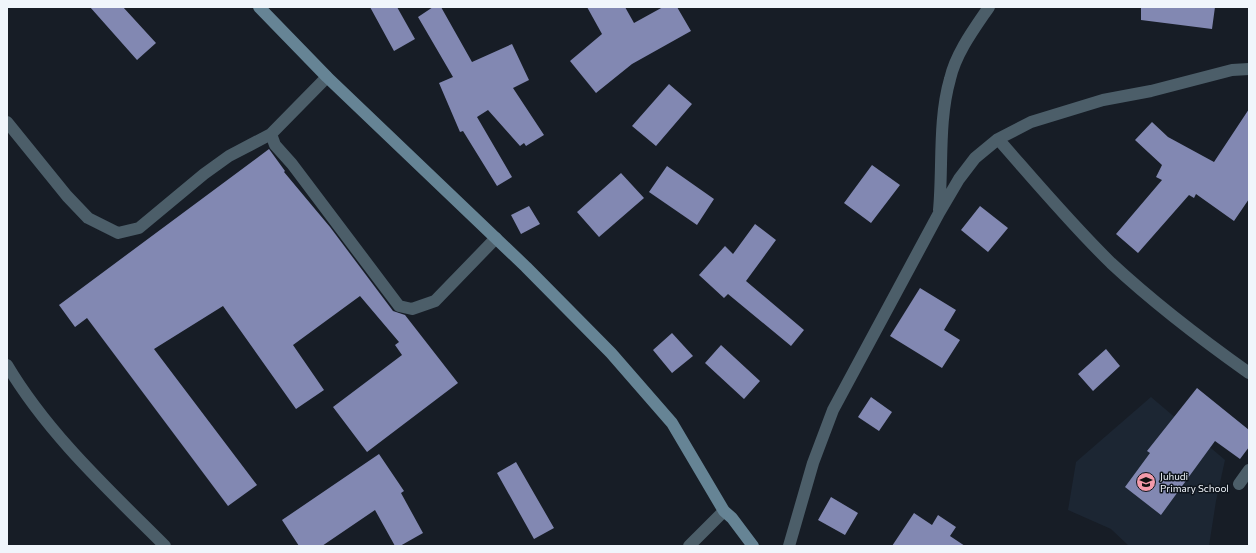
<svg xmlns="http://www.w3.org/2000/svg" width="1256" height="553" viewBox="0 0 1256 553" font-family="Commissioner,sans-serif">
  <style>
    .built { fill: #1c2633 }
    .building { fill: #8288b2 }
    .lines { fill: none; stroke-linecap: round; stroke-linejoin: round }
    .lane { stroke: #4c5e69; stroke-width: 12 }
    .street { stroke: #4c5e69; stroke-width: 12 }
    .secondary { stroke: #668495; stroke-width: 12 }
    .labels { text-anchor: middle; dominant-baseline: central; stroke-width: 3; stroke-linejoin: round; paint-order: stroke }
    .poi-label { font-size: 10px; fill: #f0f5fb; stroke: #0e141c; text-anchor: start }
  </style>
  <rect width="100%" height="100%" fill="#171d26"/>
  <path class="built" d="M 1151,397 L 1225,460 L 1216,501 L 1209,546 L 1129,546 L 1111,529 L 1068,510 L 1076,462 Z"/>
  <path class="building" d="M 90,7 L 123,7 L 156,43 L 137,60 Z
    M 370,7 L 397,7 L 415,39 L 394,51 Z
    M 433,7 L 441,7 L 472,62 L 512,44 L 529,80 L 513,88 L 544,135 L 526,146 L 524,143 L 520,146 L 488,110 L 477,117 L 512,177 L 497,186 L 463,131 L 460,132 L 439,83 L 453,77 L 418,17 Z
    M 587,7 L 625,7 L 634,23 L 663,7 L 677,7 L 691,31 L 632,64 L 596,93 L 570,61 L 602,34 Z
    M 1141,7 L 1215,7 L 1212,29 L 1141,20 Z
    M 669,84 L 692,104 L 656,146 L 632,126 Z
    M 1249,109 L 1249,199 L 1234,221 L 1196,194 L 1194,198 L 1189,195 L 1138,253 L 1116,234 L 1162,180 L 1156,177 L 1162,165 L 1135,140 L 1152,122 L 1168,137 L 1214,162 Z
    M 269,149 L 285,171 L 284,172 L 330,227 L 393,311 L 405,315 L 458,383 L 367,452 L 333,407 L 402,355 L 395,345 L 399,342 L 360,296 L 293,345 L 324,390 L 296,409 L 223,306 L 154,349 L 257,485 L 228,506 L 87,318 L 75,327 L 59,305 Z
    M 872,165 L 900,185 L 871,223 L 844,203 Z
    M 667,166 L 714,199 L 697,225 L 649,192 Z
    M 621,173 L 644,198 L 599,237 L 577,212 Z
    M 529,206 L 540,224 L 521,234 L 511,215 Z
    M 980,206 L 1008,228 L 988,252 L 961,230 Z
    M 755,224 L 776,240 L 746,281 L 804,330 L 791,346 L 728,294 L 724,298 L 699,275 L 725,246 L 733,254 Z
    M 920,288 L 956,310 L 944,330 L 960,340 L 942,368 L 890,336 Z
    M 672,333 L 693,356 L 672,373 L 653,350 Z
    M 721,345 L 760,381 L 744,399 L 705,363 Z
    M 1106,349 L 1120,366 L 1093,391 L 1078,374 Z
    M 1197,388 L 1249,430 L 1249,447 L 1240,459 L 1215,441 L 1161,515 L 1125,487 L 1150,453 L 1147,451 Z
    M 871,397 L 892,412 L 879,431 L 858,417 Z
    M 379,454 L 404,491 L 401,493 L 423,533 L 400,546 L 395,546 L 375,510 L 322,546 L 299,546 L 282,520 Z
    M 516,462 L 554,528 L 534,539 L 497,473 Z
    M 831,497 L 858,513 L 845,535 L 818,520 Z
    M 914,513 L 932,525 L 938,515 L 956,527 L 950,536 L 965,546 L 892,546 Z"/>
  <g class="lines">
    <path class="lane" d="M 327,77 L 271,134 L 275,145 L 292,164 L 399,306 L 412,309 L 435,301 L 496,238
      M 7,122 L 67,196 L 88,218 L 118,233 L 139,228 L 204,174 L 229,156 L 271,134
      M 7,365 C 48,434 108,489 165,546"/>
    <path class="street" d="M 998,139 C 1035,181 1071,224 1111,263 C 1154,303 1201,339 1249,373
      M 939,210 C 943,167 938,121 950,79 C 956,53 974,29 989,7
      M 1239,484 L 1249,470
      M 689,546 L 724,511
      M 789,546 L 813,463 L 833,410 L 939,213 L 959,179 L 975,158 L 998,139 L 1031,122 L 1103,100 L 1151,91 L 1232,70 L 1249,69"/>
    <path class="secondary" d="M 259,7 L 327,77 L 526,267 L 611,353 L 672,423 L 724,511 L 732,518 L 753,546"/>
  </g>
  <defs>
    <symbol id="school-disc" viewBox="-11 -11 22 22"><circle r="9.5" fill="#f39aaa" stroke="#0e141c"/><path d="M0-5L7-2L0 1L-7-2ZM-4 1L0 2.5L4 1V4Q0 6-4 4Z" fill="#111"/></symbol>
  </defs>
  <g fill-rule="evenodd">
    <use href="#school-disc" x="1135" y="471" width="22" height="22"/>
  </g>
  <g class="labels">
    <g class="poi-label">
      <text x="1160" y="476">Juhudi<tspan x="1160" dy="12">Primary School</tspan></text>
    </g>
  </g>
  <rect width="1256" height="553" fill="none" stroke="#f0f5fb" stroke-width="16"/>
</svg>
